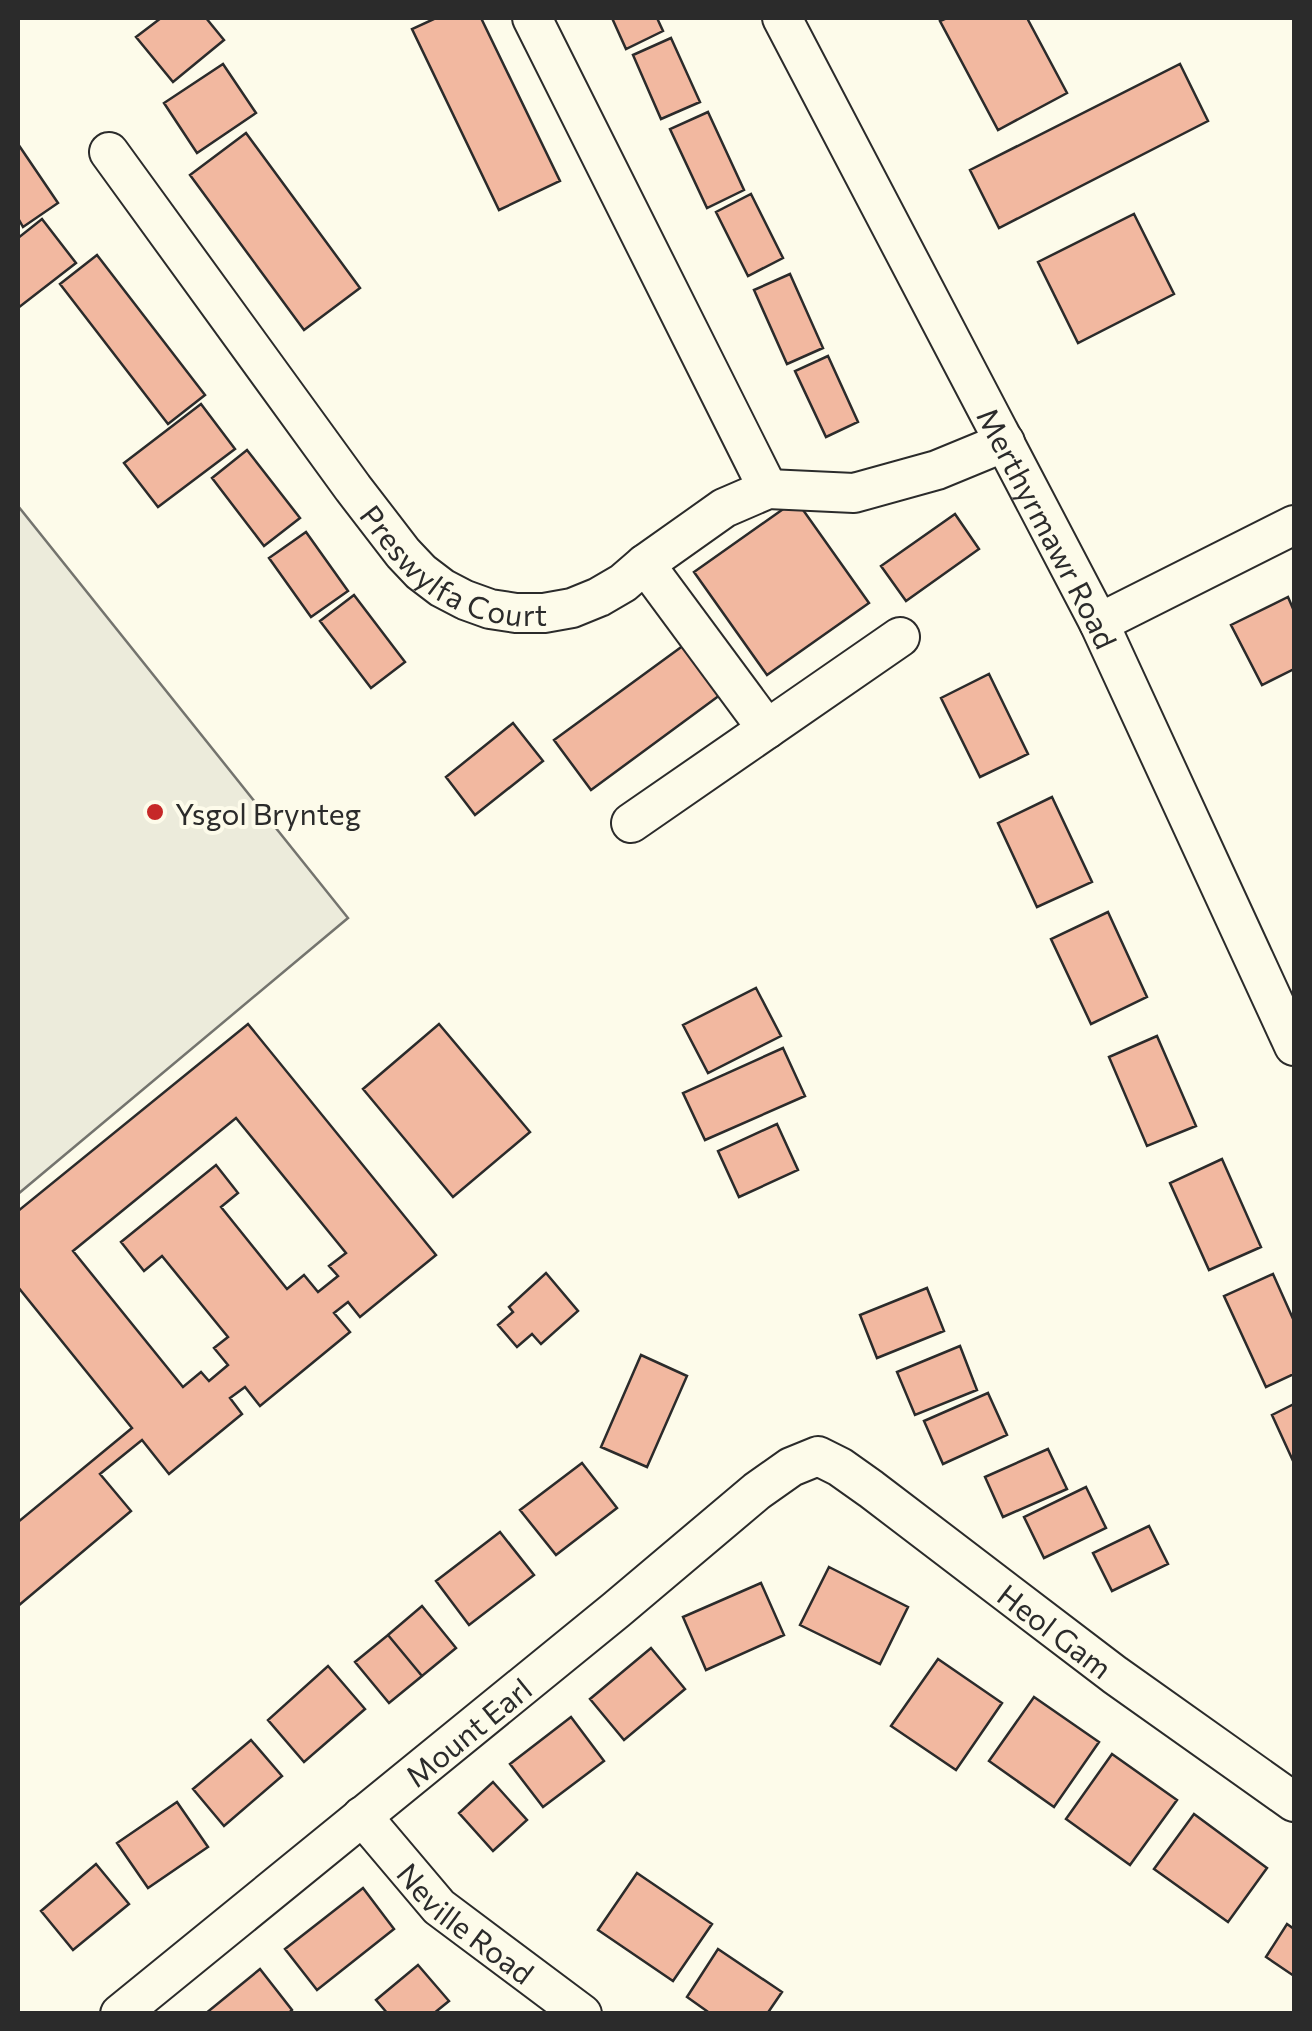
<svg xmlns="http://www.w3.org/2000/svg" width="1312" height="2031" viewBox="0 0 1312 2031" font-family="Commissioner,sans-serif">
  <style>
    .green { fill: #ecebdb; stroke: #74746e; stroke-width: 2.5 }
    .building { fill: #f2b8a0; stroke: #2b2b2b; stroke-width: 2.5; fill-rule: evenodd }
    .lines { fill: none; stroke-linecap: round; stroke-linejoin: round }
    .minor-casing { stroke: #2b2b2b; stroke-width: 42 }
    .minor { stroke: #fdfbea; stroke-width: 38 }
    .poi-dot { fill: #c62828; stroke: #fdfbea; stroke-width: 4 }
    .labels { text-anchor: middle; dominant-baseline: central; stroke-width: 8; stroke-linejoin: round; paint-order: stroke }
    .street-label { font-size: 30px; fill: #2b2b2b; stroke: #fdfbea }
    .poi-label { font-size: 30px; fill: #2b2b2b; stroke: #fdfbea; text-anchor: start }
  </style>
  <rect width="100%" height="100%" fill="#fdfbea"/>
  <path class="green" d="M 18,506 L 348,918 L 18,1194 Z"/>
  <path class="building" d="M 161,18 L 206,18 L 224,40 L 173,82 L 136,37 Z
    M 436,18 L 481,18 L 560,181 L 499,210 L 412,29 Z
    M 612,18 L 657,18 L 663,31 L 626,49 Z
    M 947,18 L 1027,18 L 1067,93 L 998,130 L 940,21 Z
    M 671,38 L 700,102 L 661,119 L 633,55 Z
    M 223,64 L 256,113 L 197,153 L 164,103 Z
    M 1180,64 L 1208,121 L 999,228 L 970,170 Z
    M 708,112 L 744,190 L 707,208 L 670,129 Z
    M 246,133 L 360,288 L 304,330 L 190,175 Z
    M 18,144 L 58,203 L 23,227 L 18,218 Z
    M 751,194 L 783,258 L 748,276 L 716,212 Z
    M 1134,214 L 1174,294 L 1078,343 L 1038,262 Z
    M 42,219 L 76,263 L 18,308 L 18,238 Z
    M 97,255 L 205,395 L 168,424 L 60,284 Z
    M 790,274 L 823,348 L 787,364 L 754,290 Z
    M 828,356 L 858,422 L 826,437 L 795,371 Z
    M 201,404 L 235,449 L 158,507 L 124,463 Z
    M 247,450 L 300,518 L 264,546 L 212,478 Z
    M 796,500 L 869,603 L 767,675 L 694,572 Z
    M 955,514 L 979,549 L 906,601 L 881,566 Z
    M 306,532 L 348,591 L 311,617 L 269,558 Z
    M 354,595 L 405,662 L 371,688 L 320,621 Z
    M 1288,597 L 1294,611 L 1294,669 L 1262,685 L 1231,625 Z
    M 684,645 L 720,695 L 591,790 L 554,740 Z
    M 989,674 L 1028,754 L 980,777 L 941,698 Z
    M 513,723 L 543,761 L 475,815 L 446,777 Z
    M 1052,797 L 1092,882 L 1037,907 L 998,823 Z
    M 1108,912 L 1147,997 L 1091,1024 L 1051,939 Z
    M 756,988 L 781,1036 L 708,1073 L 683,1025 Z
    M 248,1024 L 436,1255 L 360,1317 L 348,1302 L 334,1313 L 350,1332 L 260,1406 L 245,1387 L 230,1398 L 242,1414 L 169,1474 L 142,1440 L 100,1474 L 131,1511 L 18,1606 L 18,1522 L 132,1428 L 18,1287 L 18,1211 ZM 236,1118 L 346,1253 L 329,1266 L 338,1276 L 318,1292 L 304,1275 L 287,1289 L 221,1207 L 238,1193 L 216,1165 L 121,1242 L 144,1271 L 162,1256 L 228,1337 L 214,1348 L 228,1365 L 209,1381 L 201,1372 L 183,1387 L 73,1251 Z
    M 439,1024 L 530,1132 L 453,1197 L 363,1089 Z
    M 1157,1036 L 1196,1126 L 1147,1146 L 1109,1057 Z
    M 783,1048 L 805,1096 L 705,1140 L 683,1093 Z
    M 777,1124 L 798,1170 L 739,1197 L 718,1151 Z
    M 1222,1159 L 1261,1247 L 1209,1270 L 1170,1183 Z
    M 546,1273 L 578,1311 L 541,1344 L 532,1334 L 517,1347 L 498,1325 L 513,1312 L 509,1307 Z
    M 1273,1274 L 1294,1321 L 1294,1374 L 1266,1387 L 1224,1296 Z
    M 927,1288 L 944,1331 L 877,1358 L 860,1315 Z
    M 960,1346 L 977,1390 L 915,1415 L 897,1372 Z
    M 641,1355 L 687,1376 L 647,1467 L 601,1447 Z
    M 988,1393 L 1007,1435 L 943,1464 L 924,1421 Z
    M 1294,1404 L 1294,1463 L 1272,1415 Z
    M 1048,1449 L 1067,1489 L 1003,1517 L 985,1477 Z
    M 582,1463 L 617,1508 L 556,1555 L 520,1510 Z
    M 1086,1487 L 1106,1528 L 1044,1558 L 1024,1517 Z
    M 1149,1526 L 1168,1564 L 1112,1591 L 1093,1553 Z
    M 500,1532 L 534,1575 L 469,1625 L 436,1581 Z
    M 829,1567 L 908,1607 L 880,1664 L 800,1625 Z
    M 761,1583 L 784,1635 L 706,1670 L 683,1617 Z
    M 422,1606 L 456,1648 L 422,1676 L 388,1635 Z
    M 388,1635 L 422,1676 L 389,1703 L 355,1662 Z
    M 651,1648 L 685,1689 L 624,1740 L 590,1699 Z
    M 938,1659 L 1002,1703 L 956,1770 L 891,1726 Z
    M 328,1666 L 365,1709 L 304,1762 L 268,1720 Z
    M 1034,1697 L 1099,1742 L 1054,1807 L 989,1761 Z
    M 571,1717 L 604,1761 L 543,1807 L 510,1764 Z
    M 251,1740 L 282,1776 L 224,1826 L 193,1789 Z
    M 1112,1754 L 1177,1800 L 1130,1865 L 1066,1819 Z
    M 493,1782 L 527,1820 L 493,1851 L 459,1813 Z
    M 177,1802 L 208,1847 L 148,1888 L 117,1843 Z
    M 1194,1814 L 1267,1868 L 1228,1922 L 1154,1869 Z
    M 96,1864 L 129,1904 L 73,1950 L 41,1911 Z
    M 637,1873 L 712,1924 L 673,1981 L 598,1930 Z
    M 363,1888 L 394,1929 L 317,1990 L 285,1949 Z
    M 1287,1924 L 1294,1929 L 1294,1976 L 1266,1957 Z
    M 718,1949 L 782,1992 L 767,2014 L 711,2014 L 687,1997 Z
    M 418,1965 L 449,2001 L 433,2014 L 388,2014 L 376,2000 Z
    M 260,1969 L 292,2010 L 288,2014 L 205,2014 Z"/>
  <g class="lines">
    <defs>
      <g id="minor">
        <path d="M 532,18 L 768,489"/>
        <path id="s1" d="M 782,18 L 1099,623 L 1294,1046"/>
        <path id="s2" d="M 109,152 L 353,488 L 403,553 L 421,572 L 442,588 L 465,600 L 490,609 L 516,613 L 544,613 L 572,608 L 599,597 L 623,583 L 645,564 L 724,508 L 768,489 L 854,493 L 937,470 L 1005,442"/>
        <path d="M 645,564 L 767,729"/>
        <path d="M 1099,623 L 1294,525"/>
        <path d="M 631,823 L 900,637"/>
        <path id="s3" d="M 362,1816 L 439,1907 L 582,2014"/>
        <path id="s4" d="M 120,2014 L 616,1610 L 757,1491 L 791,1467 L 818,1456 L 840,1467 L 871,1489 L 1115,1675 L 1294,1802"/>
      </g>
    </defs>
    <use href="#minor" class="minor-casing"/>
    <use href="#minor" class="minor"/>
  </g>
  <circle class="poi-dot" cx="155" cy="812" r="10"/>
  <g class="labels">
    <g class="street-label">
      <text stroke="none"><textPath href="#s1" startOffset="575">Merthyrmawr Road</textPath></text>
      <text stroke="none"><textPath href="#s2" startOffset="550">Preswylfa Court</textPath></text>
      <text stroke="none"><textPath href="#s4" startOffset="1190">Heol Gam</textPath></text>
      <text stroke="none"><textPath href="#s4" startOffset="448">Mount Earl</textPath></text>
      <text stroke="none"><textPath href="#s3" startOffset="150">Neville Road</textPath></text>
    </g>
    <g class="poi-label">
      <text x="175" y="812">Ysgol Brynteg</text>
    </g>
  </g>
  <rect width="1312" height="2031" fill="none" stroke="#2b2b2b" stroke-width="40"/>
</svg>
